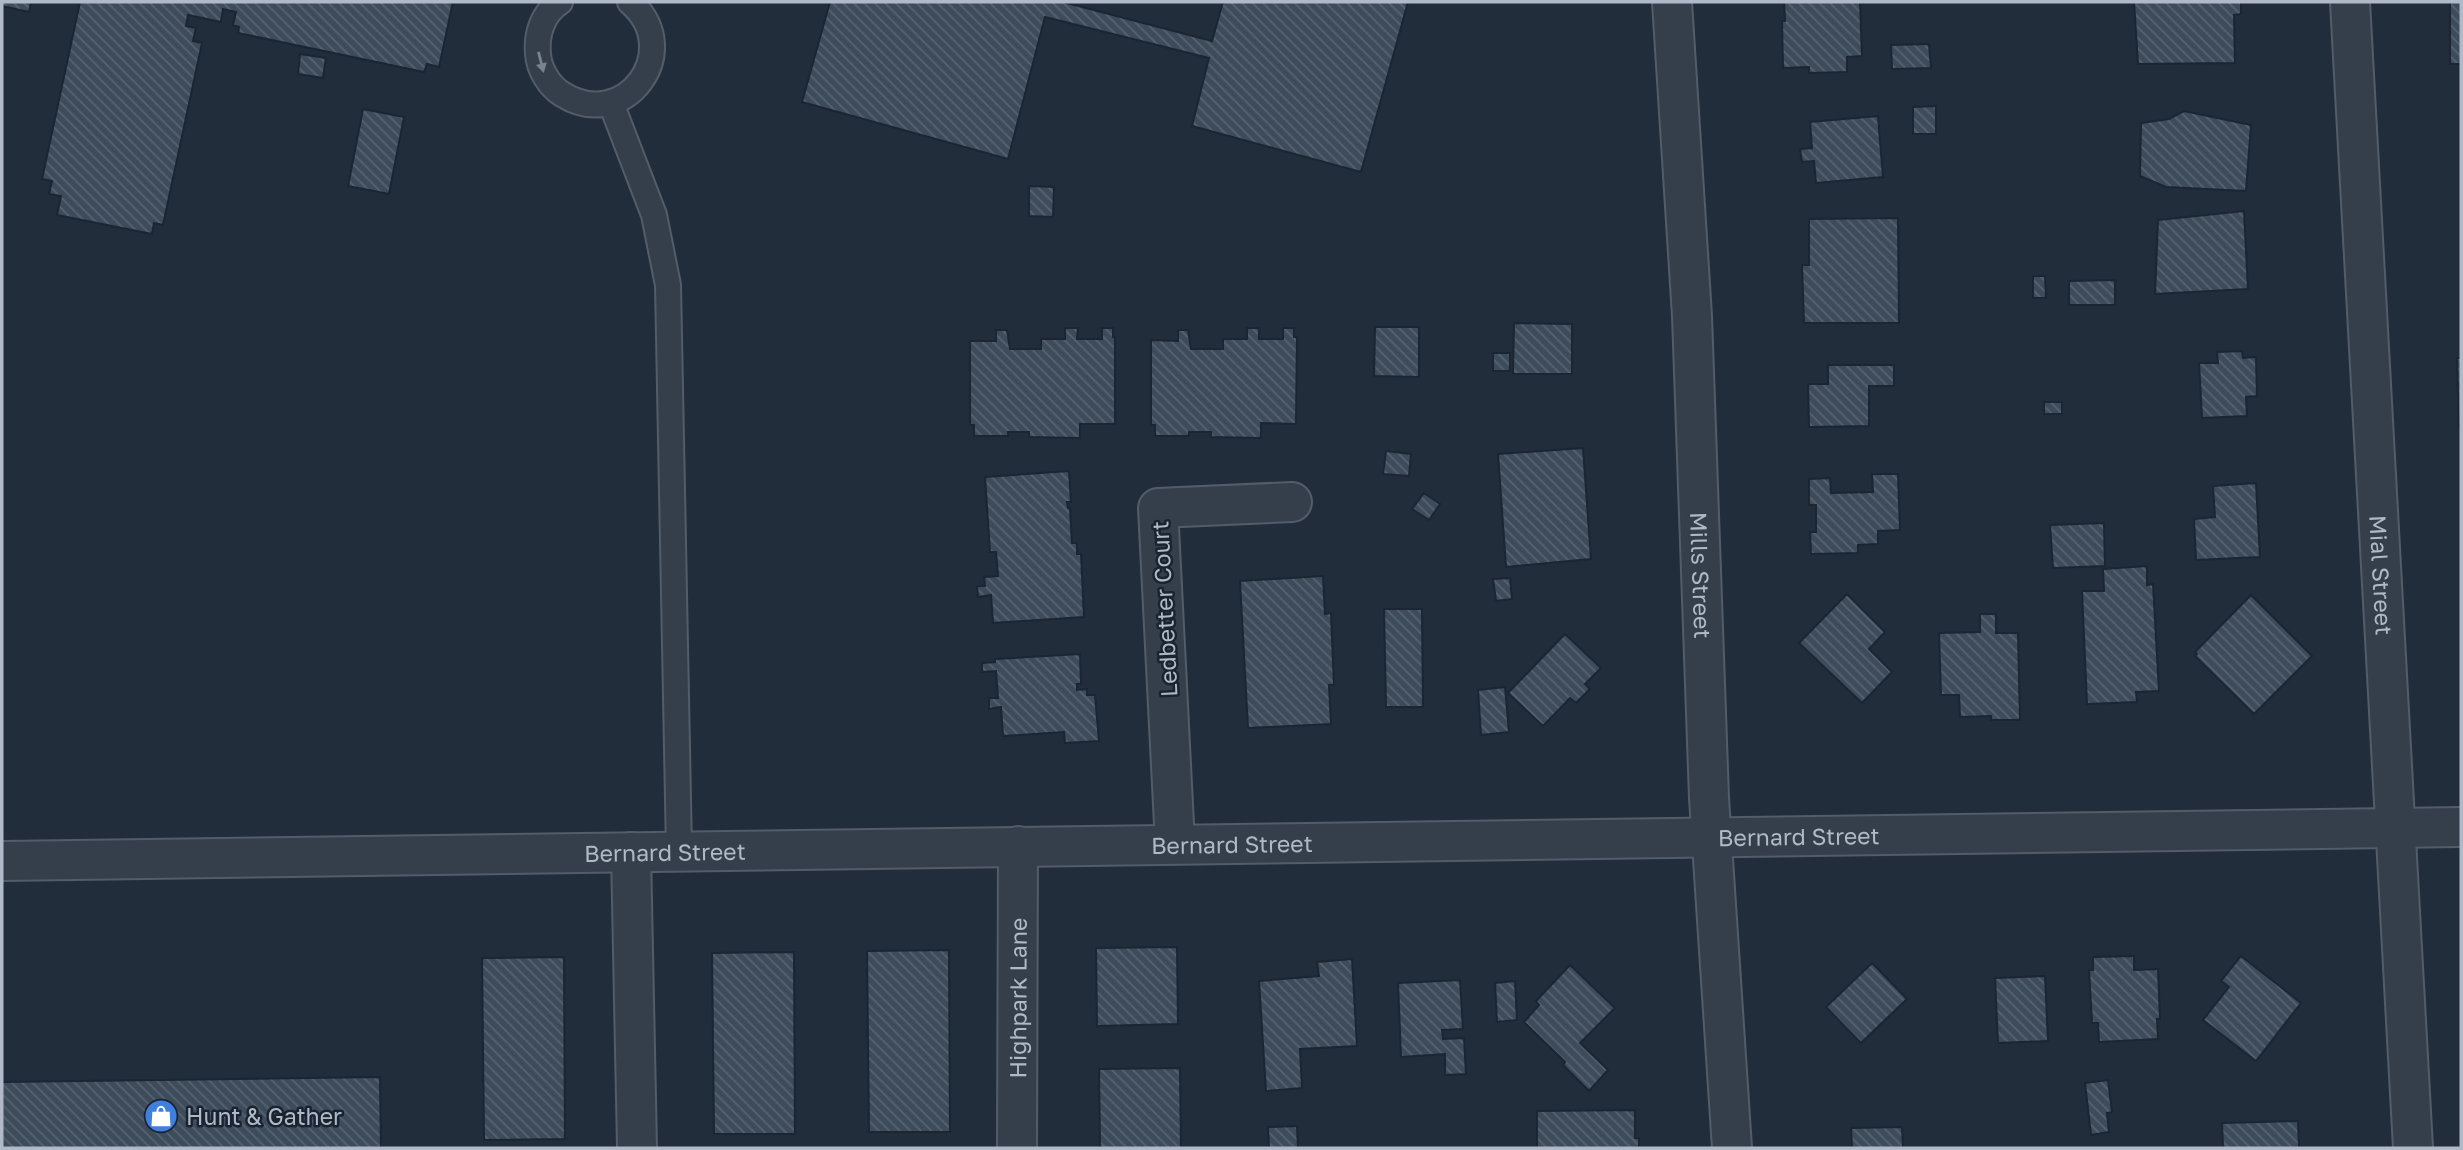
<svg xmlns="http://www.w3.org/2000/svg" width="2463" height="1150" viewBox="0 0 2463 1150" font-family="'Golos Text',sans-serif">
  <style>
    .building { fill: url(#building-back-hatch); stroke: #1c2632; stroke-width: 2 }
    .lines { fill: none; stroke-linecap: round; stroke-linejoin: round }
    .lane-casing { stroke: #535c69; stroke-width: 28 }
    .street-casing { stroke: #535c69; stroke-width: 42 }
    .lane { stroke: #353f4b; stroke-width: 24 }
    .street { stroke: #353f4b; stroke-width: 38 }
    .oneway { fill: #79828f }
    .labels { text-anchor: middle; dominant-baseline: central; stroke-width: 5; stroke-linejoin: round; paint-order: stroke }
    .street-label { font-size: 23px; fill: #b0b9c7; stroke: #1a2430 }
    .poi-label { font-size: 23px; fill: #b0b9c7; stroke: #1a2430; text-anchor: start }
  </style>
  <defs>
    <pattern id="building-back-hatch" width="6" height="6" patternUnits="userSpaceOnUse" patternTransform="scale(1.75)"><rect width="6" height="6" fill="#3d4b5b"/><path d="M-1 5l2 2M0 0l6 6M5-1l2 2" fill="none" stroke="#566371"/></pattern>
  </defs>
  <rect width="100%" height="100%" fill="#212d3b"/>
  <path class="building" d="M 2,2 L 31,2 L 29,12 L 2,6 Z
    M 80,2 L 453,2 L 439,67 L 427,64 L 424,72 L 238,33 L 239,27 L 233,25 L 236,12 L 223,9 L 221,22 L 188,15 L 186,26 L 196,28 L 193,41 L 202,43 L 163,225 L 154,223 L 152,234 L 57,215 L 61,196 L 49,194 L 52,181 L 42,179 Z
    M 830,2 L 1063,2 L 1212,41 L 1223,2 L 1408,2 L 1361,172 L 1192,126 L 1209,58 L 1045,17 L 1008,159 L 802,102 Z
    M 1784,2 L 1860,2 L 1862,56 L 1847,57 L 1847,72 L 1809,73 L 1809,67 L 1783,68 L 1782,21 L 1785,21 Z
    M 2134,2 L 2241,2 L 2241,14 L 2234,15 L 2235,63 L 2138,64 Z
    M 2450,2 L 2461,2 L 2461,64 L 2450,64 Z
    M 1929,44 L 1931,68 L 1892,69 L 1891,45 Z
    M 300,54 L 326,58 L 323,78 L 298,74 Z
    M 1936,106 L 1936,134 L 1913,134 L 1913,107 Z
    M 363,109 L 404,117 L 389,194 L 348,186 Z
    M 2184,111 L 2251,125 L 2246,191 L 2166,187 L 2140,176 L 2141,123 L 2169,119 Z
    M 1878,116 L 1883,177 L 1816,183 L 1814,161 L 1802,162 L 1800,149 L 1812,148 L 1810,122 Z
    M 1029,186 L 1054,187 L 1053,217 L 1029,216 Z
    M 2244,211 L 2248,289 L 2155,294 L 2158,220 Z
    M 1898,218 L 1899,323 L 1804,323 L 1802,265 L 1809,265 L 1809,219 Z
    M 2033,276 L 2045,276 L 2046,298 L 2033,298 Z
    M 2115,280 L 2115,305 L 2069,305 L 2069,281 Z
    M 1514,323 L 1572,324 L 1572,374 L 1513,374 Z
    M 1375,327 L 1419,327 L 1419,377 L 1374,376 Z
    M 1065,328 L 1078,328 L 1077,339 L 1102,339 L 1102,328 L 1113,328 L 1113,337 L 1115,337 L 1115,424 L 1080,424 L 1080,438 L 1029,437 L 1029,432 L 1008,432 L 1008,436 L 974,436 L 974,425 L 970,425 L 970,341 L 996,341 L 996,330 L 1007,330 L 1010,349 L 1041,349 L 1041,339 L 1065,339 Z
    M 1247,328 L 1259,328 L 1259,339 L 1283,339 L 1283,328 L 1294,328 L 1294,337 L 1297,337 L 1296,424 L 1261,423 L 1261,438 L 1211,437 L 1211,432 L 1189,432 L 1189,436 L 1155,436 L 1155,425 L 1151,425 L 1151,340 L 1178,341 L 1178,330 L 1188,330 L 1191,349 L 1223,349 L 1223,339 L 1247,339 Z
    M 2242,351 L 2243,358 L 2256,357 L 2257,396 L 2246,397 L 2247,416 L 2202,418 L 2199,363 L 2218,363 L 2217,352 Z
    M 1493,353 L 1510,353 L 1510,371 L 1493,371 Z
    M 2457,358 L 2461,358 L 2461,428 L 2459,428 Z
    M 1828,365 L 1894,365 L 1894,386 L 1869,386 L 1869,426 L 1809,427 L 1808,384 L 1828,384 Z
    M 2044,402 L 2062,402 L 2062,414 L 2044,414 Z
    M 1583,448 L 1591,559 L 1506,567 L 1498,454 Z
    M 1386,451 L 1411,454 L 1409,476 L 1383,474 Z
    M 1069,471 L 1071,502 L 1067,502 L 1068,508 L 1070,508 L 1072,543 L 1077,543 L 1077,554 L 1081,554 L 1084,617 L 993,623 L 991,595 L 978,597 L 977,586 L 985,586 L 984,577 L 998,576 L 996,552 L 990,552 L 985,477 Z
    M 1872,474 L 1898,474 L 1900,530 L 1878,531 L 1878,544 L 1858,545 L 1858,553 L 1811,554 L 1810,532 L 1816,532 L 1816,505 L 1809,505 L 1809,479 L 1830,478 L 1831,493 L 1873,492 Z
    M 2256,483 L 2260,557 L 2196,560 L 2194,519 L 2215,517 L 2213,486 Z
    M 1424,493 L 1440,504 L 1429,520 L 1412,509 Z
    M 2104,523 L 2105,566 L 2053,568 L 2050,525 Z
    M 2147,566 L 2147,585 L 2153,584 L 2159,691 L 2136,692 L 2137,702 L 2087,704 L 2082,591 L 2104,591 L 2103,569 Z
    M 1323,576 L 1325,614 L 1331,613 L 1334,685 L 1329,685 L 1331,724 L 1248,728 L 1240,581 Z
    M 1510,578 L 1512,599 L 1496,601 L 1493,579 Z
    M 1847,594 L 1885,632 L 1869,649 L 1892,672 L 1862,703 L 1799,643 Z
    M 2251,595 L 2312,656 L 2254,714 L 2195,656 L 2197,654 L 2195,652 Z
    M 1384,609 L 1422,609 L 1423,707 L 1386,707 Z
    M 1980,614 L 1996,614 L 1996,633 L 2018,633 L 2020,720 L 1991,720 L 1991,716 L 1960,717 L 1959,695 L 1941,695 L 1939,633 L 1980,632 Z
    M 1565,634 L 1601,668 L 1585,684 L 1590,689 L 1576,703 L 1570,698 L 1543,726 L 1508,693 Z
    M 1080,654 L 1081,684 L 1077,684 L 1077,690 L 1087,689 L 1087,695 L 1095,695 L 1099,741 L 1065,743 L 1064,732 L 1003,736 L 1001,707 L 989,709 L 989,698 L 998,698 L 996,671 L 982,672 L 982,663 L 995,662 L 995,659 Z
    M 1505,687 L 1509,732 L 1481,735 L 1478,690 Z
    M 1177,947 L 1178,1024 L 1097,1026 L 1096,948 Z
    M 949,950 L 950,1132 L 869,1132 L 867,951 Z
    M 794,952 L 795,1134 L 714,1134 L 712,953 Z
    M 2134,956 L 2134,970 L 2158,969 L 2160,1019 L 2157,1019 L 2158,1039 L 2099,1042 L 2098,1023 L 2092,1023 L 2089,970 L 2093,970 L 2093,957 Z
    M 2241,956 L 2301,1003 L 2256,1061 L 2203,1020 L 2229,987 L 2221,981 Z
    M 564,957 L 565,1139 L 484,1140 L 482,958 Z
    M 1352,959 L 1357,1046 L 1300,1049 L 1302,1088 L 1266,1091 L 1259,981 L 1319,976 L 1317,962 Z
    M 1872,963 L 1907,999 L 1861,1043 L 1826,1007 Z
    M 1570,965 L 1615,1008 L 1580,1043 L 1608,1070 L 1589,1091 L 1563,1065 L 1565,1062 L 1524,1022 L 1539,1005 L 1536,1001 Z
    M 2045,976 L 2048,1041 L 1998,1043 L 1995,978 Z
    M 1460,980 L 1463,1029 L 1442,1030 L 1443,1039 L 1464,1038 L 1466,1074 L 1445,1075 L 1445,1054 L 1401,1057 L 1398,983 Z
    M 1515,981 L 1517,1020 L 1497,1022 L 1495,983 Z
    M 1180,1068 L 1181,1148 L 1100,1148 L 1099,1069 Z
    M 380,1077 L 381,1148 L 2,1148 L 2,1082 Z
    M 2108,1080 L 2112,1112 L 2107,1113 L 2109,1132 L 2091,1135 L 2085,1083 Z
    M 1635,1110 L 1635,1138 L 1639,1138 L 1639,1148 L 1537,1148 L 1537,1111 Z
    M 2298,1121 L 2299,1148 L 2223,1148 L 2222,1123 Z
    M 1297,1126 L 1298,1148 L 1269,1148 L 1268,1127 Z
    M 1902,1127 L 1903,1148 L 1852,1148 L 1851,1128 Z"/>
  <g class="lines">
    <defs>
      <path id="lane" d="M 560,2 C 543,13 536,34 538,54 C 539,69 549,86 562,94 C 625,134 686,50 630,2
        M 611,103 L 654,215 L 668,285 L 679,851"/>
      <g id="street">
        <path id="s1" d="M 1672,2 L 1692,316 L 1709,798 L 1732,1148"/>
        <path id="s2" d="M 2350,2 L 2413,1148"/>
        <path d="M 1175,844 L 1158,508 L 1292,502"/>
        <path d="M 631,852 L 637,1148"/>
        <path id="s3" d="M 2,861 L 2461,827"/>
        <path id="s4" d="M 1017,1148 L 1018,846"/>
      </g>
    </defs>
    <use href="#lane" class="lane-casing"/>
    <use href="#street" class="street-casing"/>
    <use href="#lane" class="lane"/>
    <use href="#street" class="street"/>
  </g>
  <defs><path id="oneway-solid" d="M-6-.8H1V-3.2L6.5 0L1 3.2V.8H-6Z" transform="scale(1.75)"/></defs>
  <use class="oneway" href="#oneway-solid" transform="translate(541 62) rotate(76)"/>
  <defs>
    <symbol id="shop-disc" viewBox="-11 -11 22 22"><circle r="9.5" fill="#3f7fe0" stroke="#1a2430"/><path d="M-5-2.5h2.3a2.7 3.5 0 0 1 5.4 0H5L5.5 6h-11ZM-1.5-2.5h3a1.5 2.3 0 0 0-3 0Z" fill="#fff"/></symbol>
  </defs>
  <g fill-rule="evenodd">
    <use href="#shop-disc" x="142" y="1097" width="38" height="38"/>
  </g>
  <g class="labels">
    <g class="street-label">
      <text stroke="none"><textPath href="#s1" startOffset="574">Mills Street</textPath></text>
      <text stroke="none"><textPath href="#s2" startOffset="574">Mial Street</textPath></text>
      <text transform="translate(1164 609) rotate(-93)">Ledbetter Court</text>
      <text stroke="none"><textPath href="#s3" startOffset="1797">Bernard Street</textPath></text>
      <text stroke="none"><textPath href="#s3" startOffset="1230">Bernard Street</textPath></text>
      <text stroke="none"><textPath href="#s3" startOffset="663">Bernard Street</textPath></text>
      <text stroke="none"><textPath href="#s4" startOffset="150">Highpark Lane</textPath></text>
    </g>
    <g class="poi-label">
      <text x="186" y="1116">Hunt &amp; Gather</text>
    </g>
  </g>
  <rect width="2463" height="1150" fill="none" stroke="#b0b9c7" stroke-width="7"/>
</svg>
